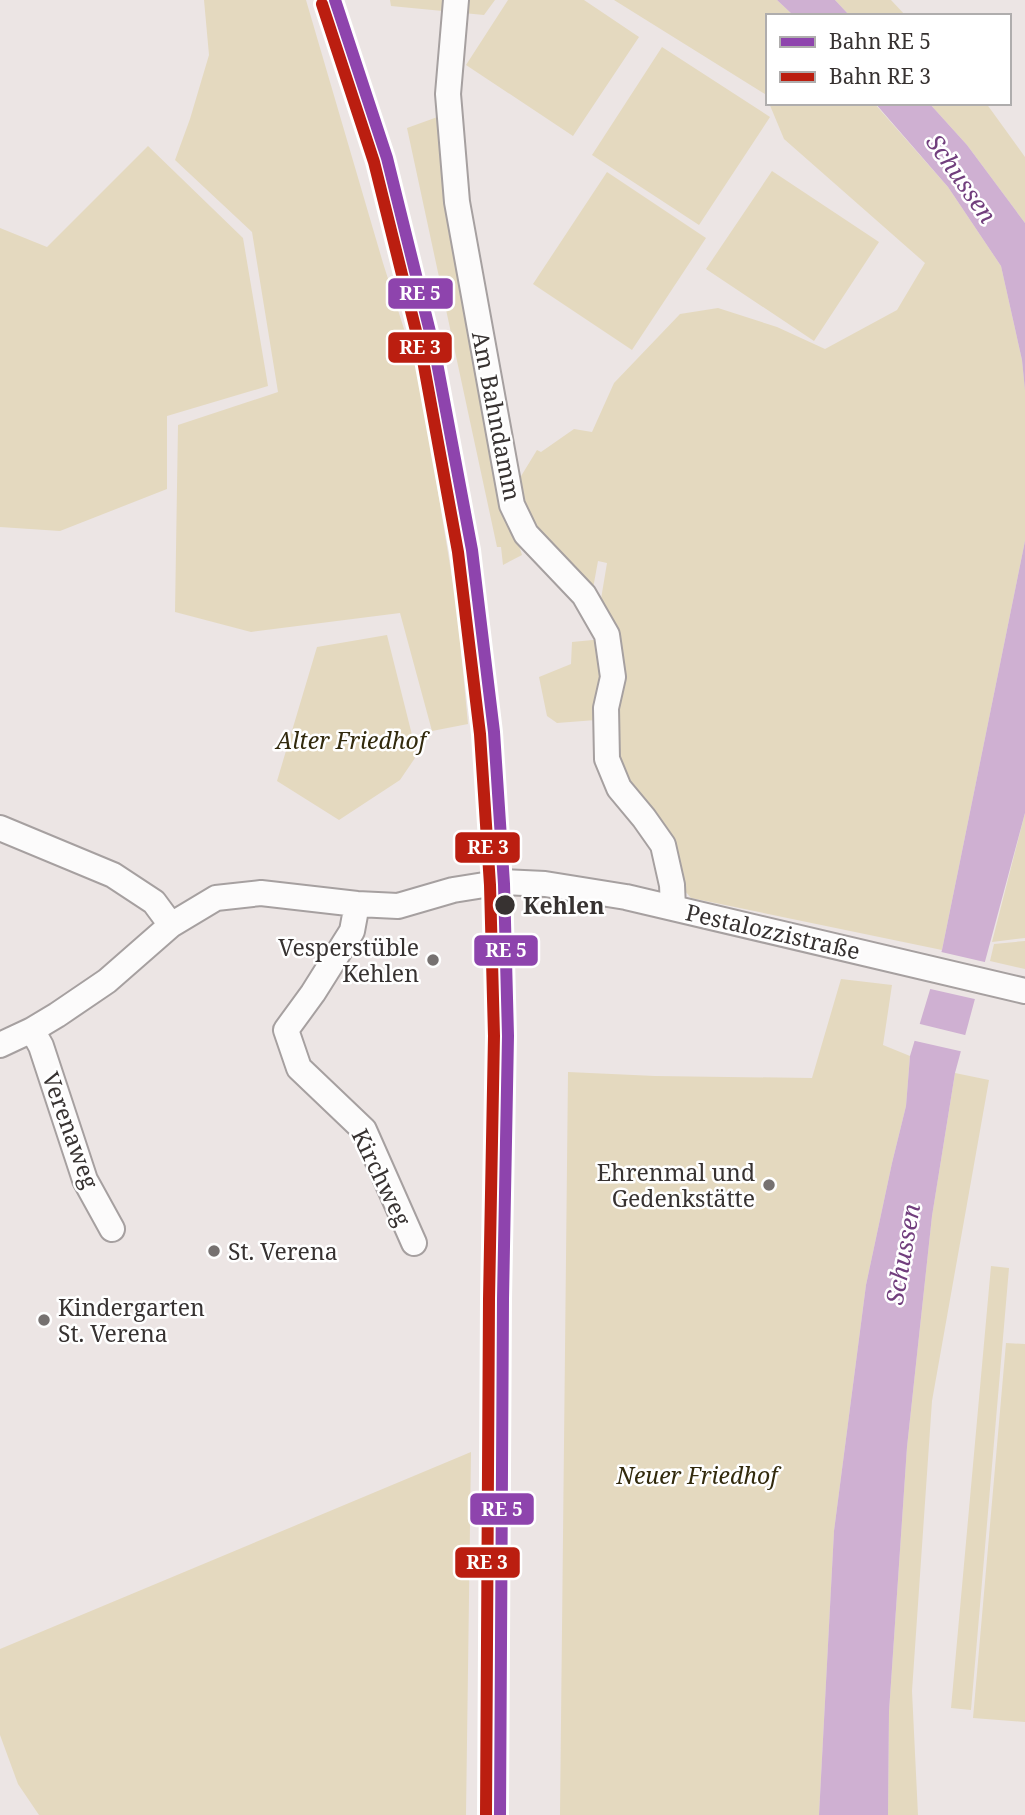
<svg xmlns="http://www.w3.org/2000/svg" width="1025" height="1815" viewBox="0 0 1025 1815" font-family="'Noto Serif',serif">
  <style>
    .green { fill: #e4d9bf }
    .water { fill: #cfb0d2 }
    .pier { fill: #ece5e4 }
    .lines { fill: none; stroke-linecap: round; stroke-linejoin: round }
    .street-casing { stroke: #a6a0a0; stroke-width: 28 }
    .street { stroke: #fcfbfb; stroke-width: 24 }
    .rail-1-casing { stroke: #fff; stroke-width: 18 }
    .rail-2-casing { stroke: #fff; stroke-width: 18 }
    .rail-1 { stroke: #8e44ad; stroke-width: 12 }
    .rail-2 { stroke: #bb1e10; stroke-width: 12 }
    .stop-dot { fill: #373231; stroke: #fff; stroke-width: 2.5 }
    .poi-dot { fill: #767170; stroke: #fff; stroke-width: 2.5 }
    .labels { text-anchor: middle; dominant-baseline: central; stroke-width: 5; stroke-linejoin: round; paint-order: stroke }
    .street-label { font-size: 23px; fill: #373231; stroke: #fff }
    .park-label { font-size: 23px; font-style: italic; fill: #322a0d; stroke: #fff }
    .stop-label { font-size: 23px; font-weight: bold; fill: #373231; stroke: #fff; text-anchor: start }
    .poi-label { font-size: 23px; fill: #373231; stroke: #fff; text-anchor: end }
    .water-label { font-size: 24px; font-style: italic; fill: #713e7d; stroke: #fff }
    .line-badge { stroke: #fff; stroke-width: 2.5 }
    .badge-label { font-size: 19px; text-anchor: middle; font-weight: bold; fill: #fff }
  </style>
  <rect width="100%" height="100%" fill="#ece5e4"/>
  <path class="green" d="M 204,0 L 306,0 L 383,263 L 419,376 L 457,608 L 468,724 L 432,731 L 400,613 L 251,632 L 175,612 L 178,425 L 278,392 L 252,232 L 175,160 L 190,119 L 209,55 Z
    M 390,0 L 495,0 L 484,15 L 391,6 Z
    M 508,0 L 584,0 L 639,37 L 573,136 L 466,65 Z
    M 614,0 L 777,0 L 794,16 L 768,16 L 768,101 L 765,94 Z
    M 835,0 L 891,0 L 906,16 L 850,16 Z
    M 662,47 L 770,117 L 699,225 L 592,155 Z
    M 769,103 L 874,103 L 948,187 L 1001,266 L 1022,360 L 1025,390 L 1025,541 L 942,950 L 691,898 L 685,891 L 677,854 L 652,811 L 624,771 L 617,753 L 616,732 L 623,672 L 600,605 L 607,563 L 598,561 L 592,594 C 558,560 532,531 515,486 L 537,450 L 541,452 L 574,429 L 592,432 L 614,383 L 680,314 L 718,308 L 777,327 L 825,349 L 897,310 L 925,263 L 784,139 Z
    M 929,103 L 986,103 L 1025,157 L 1025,223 L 967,145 Z
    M 443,115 L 510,517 L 522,555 L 503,565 L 501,547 L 497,547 L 407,128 Z
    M 148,146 L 243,238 L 268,386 L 167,416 L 167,489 L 60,531 L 0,527 L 0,228 L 47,247 Z
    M 772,171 L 879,242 L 814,341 L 706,269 Z
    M 607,172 L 706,238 L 632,350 L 533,284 Z
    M 387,635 L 417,755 L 400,780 L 339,820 L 277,781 L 317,647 Z
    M 603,639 L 607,690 L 596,694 L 596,720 L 557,723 L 547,716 L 539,677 L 571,664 L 572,642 Z
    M 1025,813 L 1025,938 L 992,942 Z
    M 1025,941 L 1025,969 L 990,961 L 994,944 Z
    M 841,979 L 892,985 L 883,1045 L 910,1056 L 906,1106 L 892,1163 L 866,1285 L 834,1531 L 819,1815 L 560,1815 L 568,1072 L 655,1076 L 812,1078 Z
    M 955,1073 L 989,1080 L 932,1401 L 912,1691 L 918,1815 L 888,1815 L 889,1712 L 907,1447 L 932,1216 Z
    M 991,1266 L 1009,1268 L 971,1710 L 951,1708 Z
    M 1006,1343 L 1025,1344 L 1025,1722 L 973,1718 Z
    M 471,1452 L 466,1815 L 39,1815 L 18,1784 L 0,1735 L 0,1649 Z"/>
  <path class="water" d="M 777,0 L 835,0 L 850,16 L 794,16 Z
    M 875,103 L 929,103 L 967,145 L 1025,223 L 1025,390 L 1022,360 L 1001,266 L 948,187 Z
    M 1025,541 L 1025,813 L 955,1073 L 932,1216 L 907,1447 L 889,1712 L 888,1815 L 819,1815 L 834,1531 L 866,1285 L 892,1163 L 906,1106 L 910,1056 L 942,950 Z"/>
  <path class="pier" d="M 937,951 L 989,963 L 979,1000 L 926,988 Z
    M 916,1023 L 969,1036 L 964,1052 L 911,1040 Z"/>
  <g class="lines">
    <defs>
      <path id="street" d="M 456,0 L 448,94 L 457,202 L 512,505 L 526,534 L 584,595 L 607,635 L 613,677 L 606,708 L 607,759 L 619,788 L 644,818 L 663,845 L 672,885 L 673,908
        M 0,828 L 113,875 L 154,902 L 171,925
        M 357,904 L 352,931 L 313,993 L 286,1030 L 299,1068 L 364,1130 L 414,1243
        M 32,1030 L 41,1046 L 85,1180 L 112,1229
        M 0,1045 L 32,1030 L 57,1015 L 107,981 L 171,925 L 216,898 L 261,893 L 357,904 L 398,906 L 453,890 L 503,882 L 545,884 L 626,897 L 1025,991"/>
    </defs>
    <use href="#street" class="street-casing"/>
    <use href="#street" class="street"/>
    <defs>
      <path id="rail-1" d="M 335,0 L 387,158 L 435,352 L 472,550 L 494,732 L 504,884 L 508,1036 L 503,1299 L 500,1815"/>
      <path id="rail-2" d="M 322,4 L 374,162 L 422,355 L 458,552 L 480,734 L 490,885 L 494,1036 L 489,1299 L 486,1815"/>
    </defs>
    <use href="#rail-1" class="rail-1-casing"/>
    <use href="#rail-2" class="rail-2-casing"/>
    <use href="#rail-1" class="rail-1"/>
    <use href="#rail-2" class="rail-2"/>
  </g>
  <circle class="stop-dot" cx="505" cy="905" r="11"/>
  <g class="poi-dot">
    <circle cx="433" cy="960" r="7"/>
    <circle cx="769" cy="1185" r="7"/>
    <circle cx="214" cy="1251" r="7"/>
    <circle cx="44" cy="1320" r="7"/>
  </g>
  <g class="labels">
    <g class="street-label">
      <text transform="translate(497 416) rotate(79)">Am Bahndamm</text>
      <text transform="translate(773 931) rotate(13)">Pestalozzistraße</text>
      <text transform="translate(71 1130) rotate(70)">Verenaweg</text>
      <text transform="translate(382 1177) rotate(64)">Kirchweg</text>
    </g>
    <g class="park-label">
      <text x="351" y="740">Alter Friedhof</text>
      <text x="697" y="1475">Neuer Friedhof</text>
    </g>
    <g class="stop-label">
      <text x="523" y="905">Kehlen</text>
    </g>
    <g class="poi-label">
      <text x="419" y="947">Vesperstüble<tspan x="419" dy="26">Kehlen</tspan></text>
      <text x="755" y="1172">Ehrenmal und<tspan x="755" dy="26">Gedenkstätte</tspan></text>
      <text x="228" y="1251" text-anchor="start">St. Verena</text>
      <text x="58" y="1307" text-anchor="start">Kindergarten<tspan x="58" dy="26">St. Verena</tspan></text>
    </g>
    <g class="water-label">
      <text transform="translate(962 178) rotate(55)">Schussen</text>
      <text transform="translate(902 1254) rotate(-80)">Schussen</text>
    </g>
  </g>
  <g class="line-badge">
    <rect x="387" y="277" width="67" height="33" rx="7" fill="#8e44ad"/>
    <rect x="387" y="331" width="66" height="33" rx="7" fill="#bb1e10"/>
    <rect x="454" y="831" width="67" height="33" rx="7" fill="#bb1e10"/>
    <rect x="473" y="934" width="66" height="33" rx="7" fill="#8e44ad"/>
    <rect x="469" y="1492" width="66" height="34" rx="7" fill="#8e44ad"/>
    <rect x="454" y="1546" width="67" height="33" rx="7" fill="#bb1e10"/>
  </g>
  <g class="badge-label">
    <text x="420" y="300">RE 5</text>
    <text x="420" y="354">RE 3</text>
    <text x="488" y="854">RE 3</text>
    <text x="506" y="957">RE 5</text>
    <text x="502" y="1516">RE 5</text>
    <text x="487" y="1569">RE 3</text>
  </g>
  <rect x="766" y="14" width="245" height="91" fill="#ffffff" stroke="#afadad" stroke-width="2"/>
  <rect x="780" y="37" width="35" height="10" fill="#8e44ad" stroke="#afadad" stroke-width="2"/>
  <text x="829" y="49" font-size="21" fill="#373231">Bahn RE 5</text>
  <rect x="780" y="72" width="35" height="10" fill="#bb1e10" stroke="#afadad" stroke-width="2"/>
  <text x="829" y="84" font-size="21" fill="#373231">Bahn RE 3</text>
</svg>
